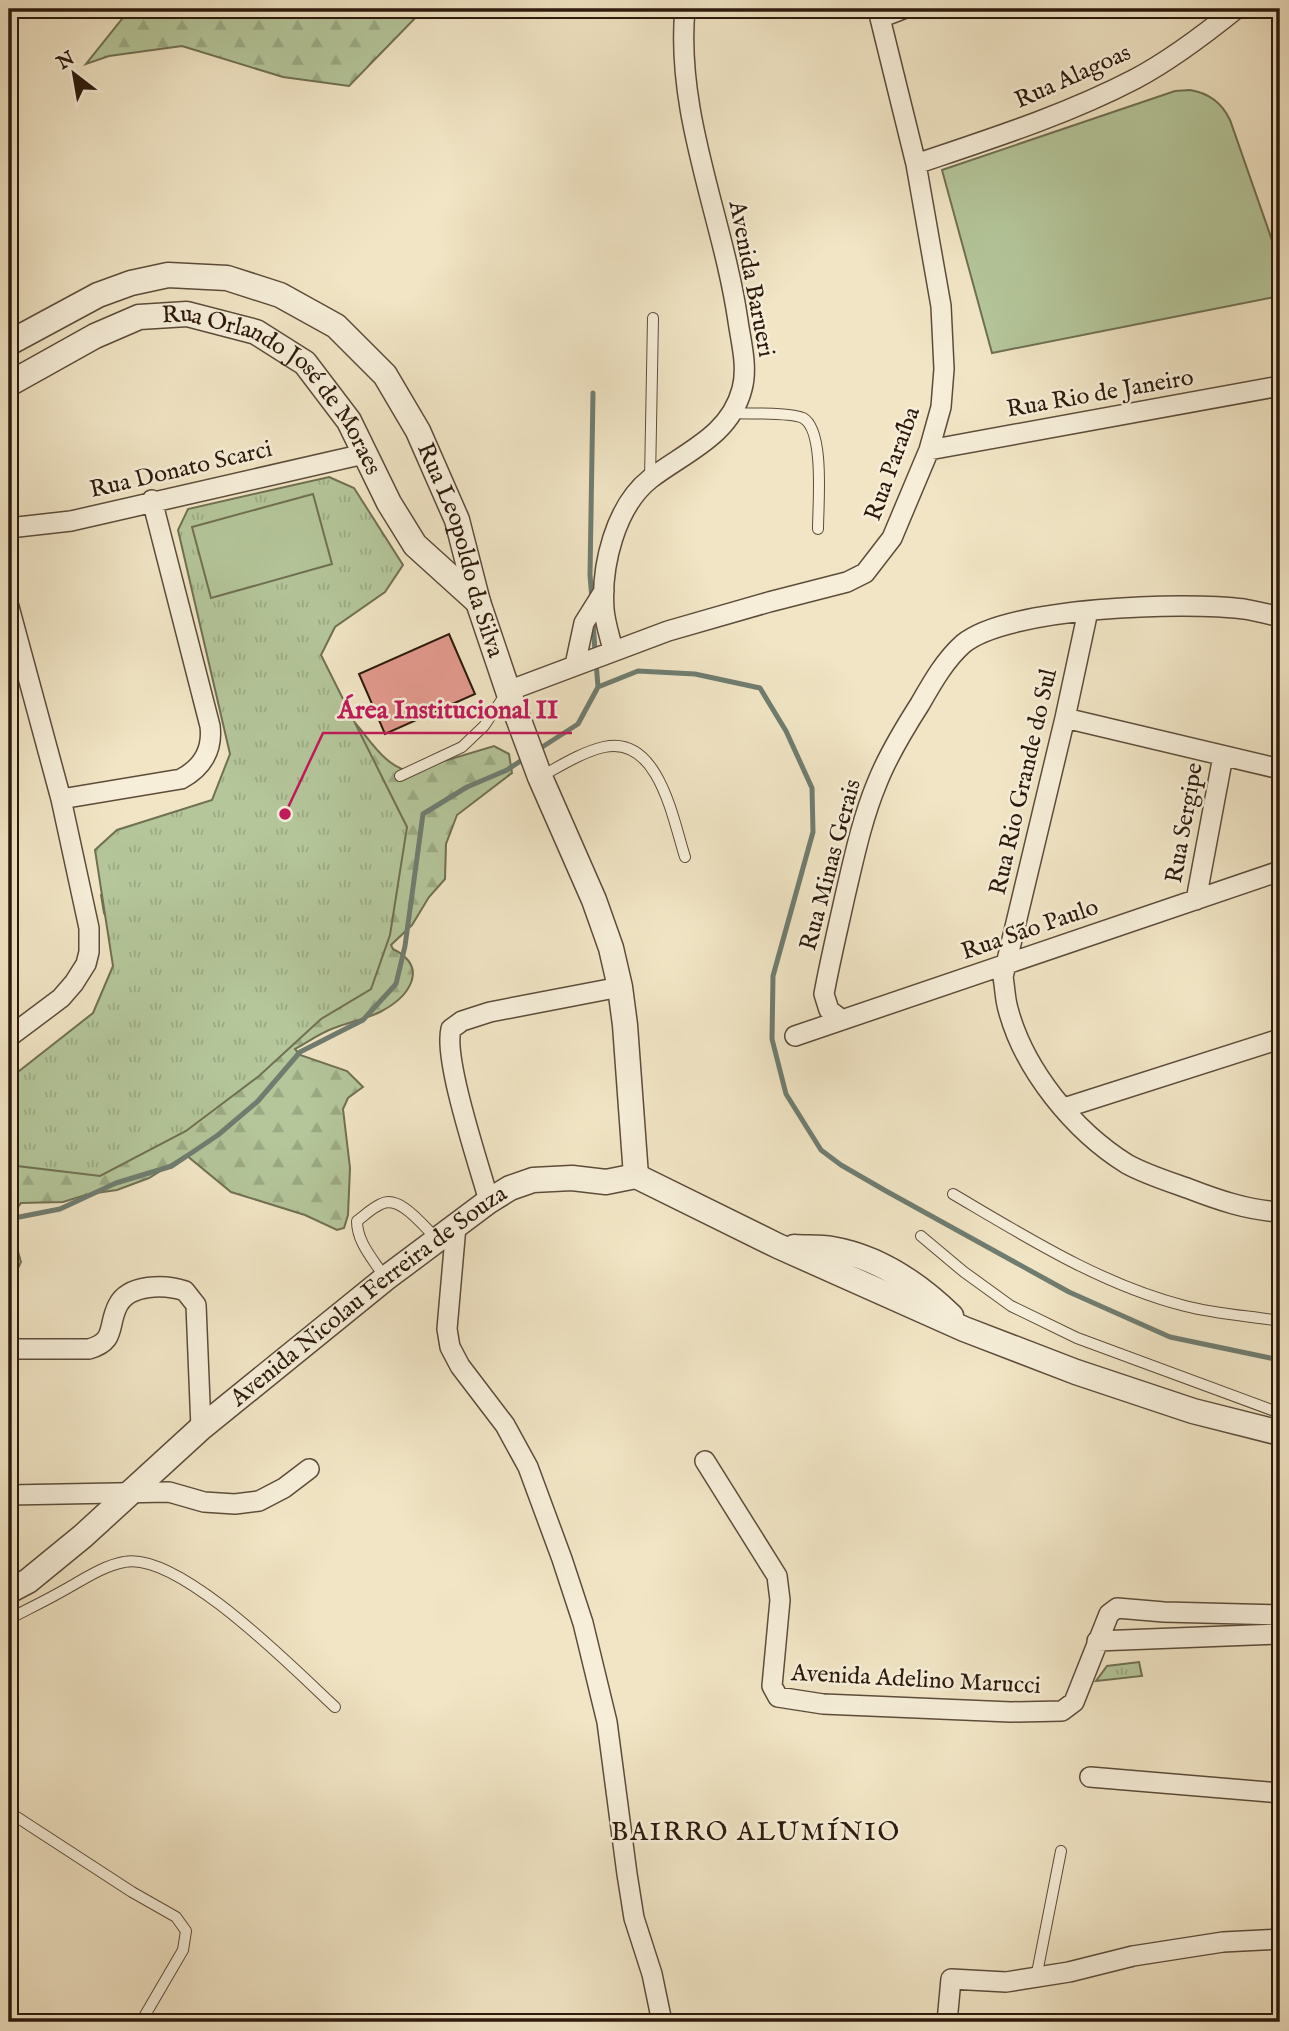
<svg xmlns="http://www.w3.org/2000/svg" width="1289" height="2031" viewBox="0 0 1289 2031" font-family="'IM FELL English',serif">
  <style>
    .forest { fill: url(#forest-firs); stroke: #707053; stroke-width: 2 }
    .park { fill: url(#park-tufts); stroke: #707053; stroke-width: 2 }
    .pitch { fill: #b4c69a; stroke: #707053; stroke-width: 2 }
    .lines { fill: none; stroke-linecap: round; stroke-linejoin: round }
    .stream { stroke: #6f7d71; stroke-width: 5 }
    .building { fill: #e39a8e; stroke: #2c190c; stroke-width: 2 }
    .service-casing { stroke: #5d4c3a; stroke-width: 12 }
    .minor-casing { stroke: #5d4c3a; stroke-width: 22 }
    .tertiary-casing { stroke: #5d4c3a; stroke-width: 27 }
    .service { stroke: #f6eed9; stroke-width: 10 }
    .minor { stroke: #f6eed9; stroke-width: 19 }
    .tertiary { stroke: #f6eed9; stroke-width: 24 }
    .labels { text-anchor: middle; dominant-baseline: central; stroke-width: 5; stroke-linejoin: round; paint-order: stroke }
    .street-label { font-size: 24px; fill: #2c190c; stroke: #f6eed9 }
    .neighbourhood-label { font-size: 26px; letter-spacing: 2px; fill: #2c190c; stroke: #f6eed9 }
    .leader { fill: none; stroke: #c2185b; stroke-width: 2.5 }
    .callout-dot { fill: #c2185b; stroke: #f6eed9; stroke-width: 2.5 }
    .callout-label { font-size: 26px; text-anchor: middle; font-weight: bold; fill: #c2185b; stroke: #f6eed9; stroke-width: 5; stroke-linejoin: round; paint-order: stroke }
  </style>
  <defs>
    <pattern id="forest-firs" width="22" height="20" patternUnits="userSpaceOnUse" patternTransform="scale(1.75)"><rect width="22" height="20" fill="#b4c69a"/><path d="M5 1l3.5 6h-7zM16 11l3.5 6h-7z" fill="#9baa84"/></pattern>
    <pattern id="park-tufts" width="24" height="20" patternUnits="userSpaceOnUse" patternTransform="scale(1.75)"><rect width="24" height="20" fill="#b4c69a"/><path d="M3 7l-1-3M5 7V3M7 7l1-3M15 17l-1-3M17 17v-4M19 17l1-3" fill="none" stroke="#9baa84"/></pattern>
  </defs>
  <rect width="100%" height="100%" fill="#f1e5c5"/>
  <filter id="stains"><feTurbulence type="fractalNoise" baseFrequency=".00286" numOctaves="4"/><feColorMatrix values="0 0 0 0 .2 0 0 0 0 .09 0 0 0 0 .02 0 0 0 .5 -.17"/></filter>
  <radialGradient id="worn" r=".72"><stop offset=".6" stop-color="#630" stop-opacity="0"/><stop offset="1" stop-color="#630" stop-opacity=".3"/></radialGradient>
  <path class="forest" d="M 130,9 L 424,9 L 349,86 L 283,77 L 182,46 L 109,56 L 86,64 Z
    M 356,724 C 370,740 387,769 411,771 L 494,746 L 509,754 L 512,773 L 457,815 L 446,844 L 445,879 L 429,897 L 412,925 L 391,945 L 393,949 C 430,968 409,997 380,1012 C 366,1019 349,1022 334,1028 C 320,1033 308,1042 295,1049 L 300,1055 L 347,1071 L 363,1087 L 348,1098 L 343,1109 L 350,1168 L 348,1215 L 344,1228 L 337,1230 L 305,1215 L 231,1192 L 186,1155 L 149,1178 L 117,1190 L 89,1194 L 63,1202 L 21,1203 C 6,1219 16,1244 21,1262 L 9,1287 L 9,1111 L 140,1059 L 114,933 L 104,913 L 101,895 L 343,736 Z"/>
  <path class="park" d="M 329,477 L 354,488 L 403,565 L 385,592 L 335,627 L 321,655 L 407,827 L 390,935 L 371,989 L 321,1019 L 259,1076 L 186,1131 L 100,1176 L 9,1165 L 9,1079 L 93,1013 L 113,966 L 95,850 L 117,830 L 212,800 L 230,754 L 178,530 L 188,509 Z
    M 1139,1662 L 1142,1676 L 1096,1681 L 1107,1666 Z"/>
  <path class="pitch" d="M 1190,90 C 1209,93 1222,103 1230,120 L 1280,263 L 1280,296 L 992,353 L 942,170 L 1175,91 Z
    M 313,494 L 332,564 L 211,598 L 192,527 Z"/>
  <g class="lines">
    <path class="stream" d="M 592,600 L 590,575 L 593,393
      M 593,620 L 595,652
      M 596,662 L 598,687
      M 536,751 L 578,724 L 598,687 L 638,671 L 695,674 L 760,688 L 786,731 L 812,788 L 813,832 L 773,976 L 772,1039 L 786,1094 L 821,1150 L 841,1165 L 886,1191 L 1069,1292 L 1170,1337 L 1280,1360
      M 9,1219 L 60,1209 L 116,1183 L 172,1166 L 218,1135 L 258,1101 L 300,1052 L 363,1020 L 396,984 L 405,946 L 423,814 L 467,787 L 507,770 L 525,758"/>
  </g>
  <path class="building" d="M 449,634 L 475,694 L 385,734 L 359,674 Z"/>
  <g class="lines">
    <defs>
      <path id="service" d="M 732,413 C 747,414 791,412 803,418 C 825,430 818,505 818,529
        M 650,479 L 653,318
        M 400,776 L 462,747 L 484,726 L 507,692
        M 540,777 C 560,766 582,752 604,747 C 659,735 673,820 685,857
        M 953,1194 C 1026,1237 1102,1285 1185,1306 C 1216,1314 1249,1316 1280,1321
        M 921,1236 L 964,1272 L 1011,1306 L 1077,1338 L 1280,1413
        M 385,1278 C 374,1260 357,1243 357,1221 C 365,1215 372,1208 381,1204 C 400,1194 424,1227 436,1238
        M 9,1619 C 28,1609 47,1600 66,1589 C 84,1579 103,1566 124,1562 C 178,1550 295,1670 335,1707
        M 9,1812 L 132,1892 L 176,1917 L 186,1931 L 183,1950 L 141,2022
        M 1036,1978 L 1061,1851"/>
      <path id="minor" d="M 916,164 C 990,139 1066,115 1135,79 C 1171,60 1205,34 1236,9
        M 929,450 L 1280,386
        M 9,528 L 71,521 L 364,454
        M 9,607 L 61,799 L 89,928 L 89,952 L 86,964 L 74,983 L 61,998 L 9,1037
        M 1088,611 L 1065,718 L 1003,977 C 1005,988 1005,999 1008,1009 C 1024,1070 1074,1131 1127,1164 C 1145,1174 1167,1181 1187,1188 C 1218,1200 1247,1210 1280,1212
        M 613,650 C 610,637 605,623 604,609 C 601,566 615,507 650,479 C 685,452 730,436 742,389 C 748,367 741,342 738,321 C 723,217 675,115 685,9
        M 575,665 L 584,623 L 604,591
        M 508,691 L 668,631 L 769,602 L 847,582 L 865,573 L 892,538 L 929,450 L 941,407 L 944,369 L 941,306 L 916,164 L 880,18 L 903,9
        M 1065,718 L 1280,769
        M 61,799 L 181,779 C 202,768 213,750 210,726 L 152,500
        M 1196,900 L 1223,756
        M 842,1020 L 829,1010 L 824,994 C 830,961 838,928 845,896 C 854,858 862,819 877,783 C 888,755 904,729 920,704 C 932,683 945,660 963,644 C 1007,607 1186,601 1244,609 C 1256,611 1268,614 1280,617
        M 795,1036 L 1280,871
        M 1064,1108 L 1280,1039
        M 489,1201 C 479,1165 443,1059 451,1029 L 462,1021 L 490,1012 L 620,987
        M 456,1226 L 447,1329 L 450,1347 L 460,1366 L 505,1425 L 528,1467 L 562,1559 L 583,1623 L 607,1722 L 627,1874 L 634,1918 L 652,1974 L 662,2022
        M 9,1349 L 89,1349 C 117,1341 107,1326 118,1305 C 129,1284 165,1284 185,1291 L 196,1305 L 201,1428
        M 705,1461 L 777,1576 L 780,1600 L 772,1686 L 778,1697 L 823,1704 L 1011,1712 L 1062,1711 L 1074,1702 L 1109,1614 L 1117,1608 L 1164,1612 L 1280,1615
        M 9,1495 L 169,1492 L 204,1502 L 235,1504 L 259,1501 L 284,1488 L 309,1469
        M 1097,1641 L 1280,1634
        M 1090,1777 L 1280,1793
        M 947,2022 L 951,1979 L 1006,1982 L 1069,1972 L 1133,1956 L 1223,1942 L 1280,1939"/>
      <g id="tertiary">
        <path id="s1" d="M 9,343 L 98,295 L 131,283 L 168,275 L 227,278 L 280,295 L 336,326 L 385,375 L 418,431 L 457,520 L 478,602 L 508,691 L 540,777 L 594,900 L 611,948 L 620,987 L 625,1025 L 636,1176"/>
        <path id="s2" d="M 9,384 L 95,336 L 139,317 L 187,314 L 256,332 L 305,363 L 349,421 L 389,503 L 415,545 L 478,602"/>
        <path d="M 794,1247 C 806,1248 820,1247 832,1249 C 879,1257 918,1284 951,1316"/>
        <path id="s3" d="M 9,1591 L 28,1581 L 83,1536 L 201,1428 L 386,1278 L 489,1201 L 510,1188 L 533,1180 L 572,1178 L 606,1182 L 636,1176 L 778,1246 L 964,1329 L 1076,1372 L 1193,1411 L 1280,1433"/>
      </g>
    </defs>
    <use href="#service" class="service-casing"/>
    <use href="#minor" class="minor-casing"/>
    <use href="#tertiary" class="tertiary-casing"/>
    <use href="#service" class="service"/>
    <use href="#minor" class="minor"/>
    <use href="#tertiary" class="tertiary"/>
  </g>
  <g class="labels">
    <g class="street-label">
      <text transform="translate(1073 77) rotate(-24)">Rua Alagoas</text>
      <text transform="translate(751 279) rotate(79)">Avenida Barueri</text>
      <text transform="translate(1100 394) rotate(-10)">Rua Rio de Janeiro</text>
      <text stroke="none"><textPath href="#s2" startOffset="312">Rua Orlando José de Moraes</textPath></text>
      <text transform="translate(893 464) rotate(-70)">Rua Paraíba</text>
      <text transform="translate(181 470) rotate(-13)">Rua Donato Scarci</text>
      <text stroke="none"><textPath href="#s1" startOffset="614">Rua Leopoldo da Silva</textPath></text>
      <text transform="translate(1024 782) rotate(-77)">Rua Rio Grande do Sul</text>
      <text transform="translate(1185 823) rotate(-80)">Rua Sergipe</text>
      <text transform="translate(831 865) rotate(-75)">Rua Minas Gerais</text>
      <text transform="translate(1030 930) rotate(-19)">Rua São Paulo</text>
      <text stroke="none"><textPath href="#s3" startOffset="466">Avenida Nicolau Ferreira de Souza</textPath></text>
      <text transform="translate(916 1680) rotate(3)">Avenida Adelino Marucci</text>
    </g>
    <g class="neighbourhood-label">
      <text x="756" y="1832">BAIRRO ALUMÍNIO</text>
    </g>
  </g>
  <path class="leader" d="M285 814L323 733H572"/>
  <circle class="callout-dot" cx="285" cy="814" r="7"/>
  <g class="callout-label">
    <text x="448" y="718">Área Institucional II</text>
  </g>
  <rect width="1289" height="2031" fill="none" stroke="#f1e5c5" stroke-width="35"/>
  <rect x="10" y="10" width="1268" height="2010" fill="none" stroke="#2c190c" stroke-width="3.5"/>
  <rect x="18" y="18" width="1254" height="1996" fill="none" stroke="#2c190c" stroke-width="2"/>
  <g transform="translate(74 74) rotate(329)" stroke="#f6eed9" stroke-width="5" paint-order="stroke">
  <path d="M0-5L12 26L0 18L-12 26Z" fill="#2c190c"/>
  <text y="-10" font-size="19" font-weight="bold" text-anchor="middle" fill="#2c190c">N</text>
  </g>
  <rect width="100%" height="100%" filter="url(#stains)"/>
  <rect width="100%" height="100%" fill="url(#worn)"/>
</svg>
